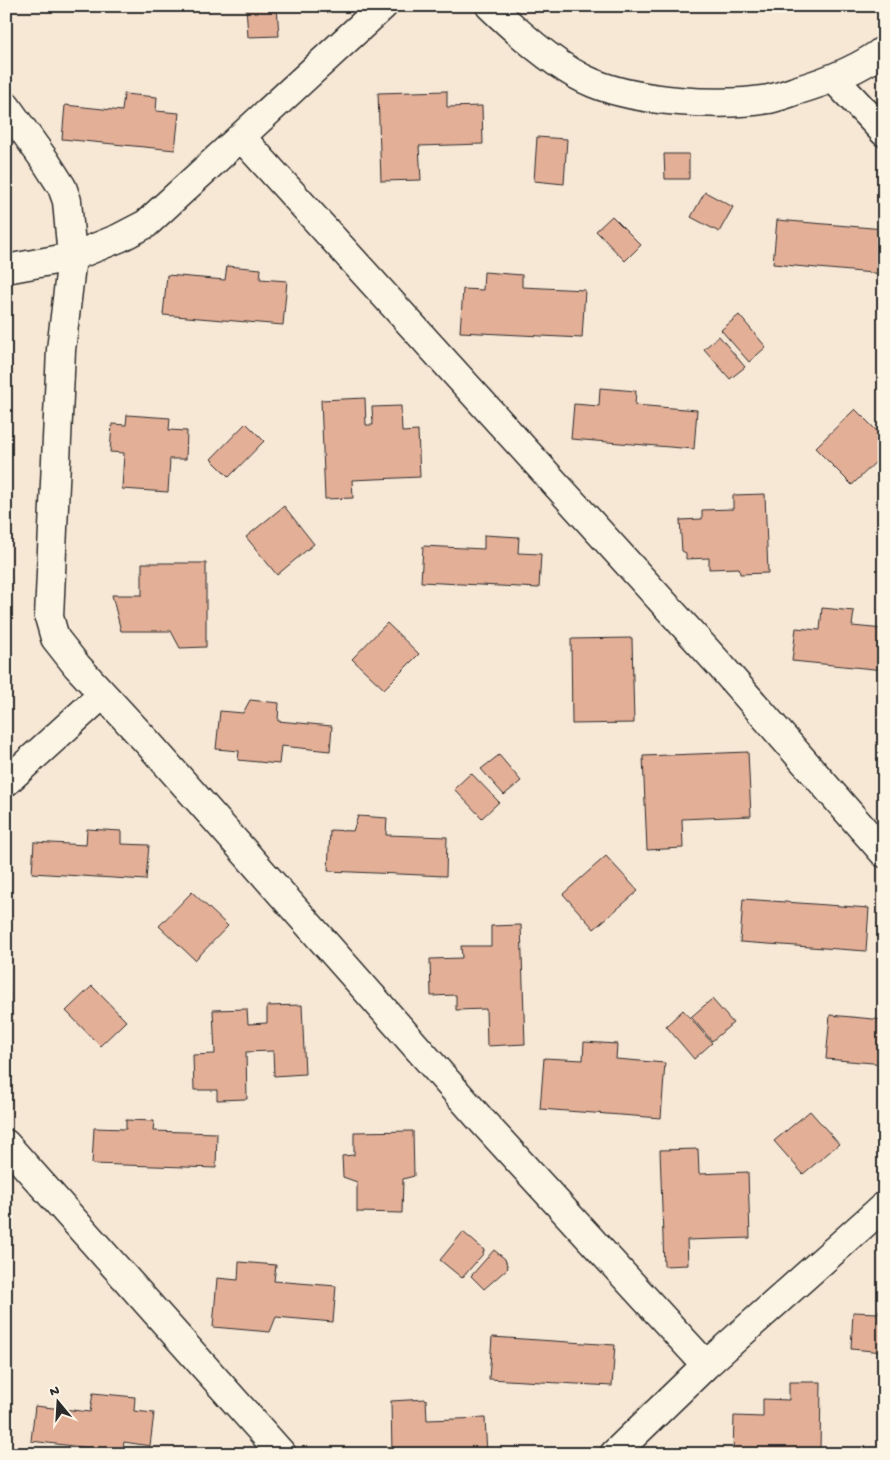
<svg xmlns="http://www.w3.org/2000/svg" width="890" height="1460" viewBox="0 0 890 1460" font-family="'Gochi Hand',sans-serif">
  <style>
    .building { fill: #e3af97; stroke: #2b2b2b }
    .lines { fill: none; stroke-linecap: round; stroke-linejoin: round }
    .minor-casing { stroke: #2b2b2b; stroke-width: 31 }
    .minor { stroke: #fcf5e5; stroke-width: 28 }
  </style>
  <rect width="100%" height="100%" fill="#f7e7d5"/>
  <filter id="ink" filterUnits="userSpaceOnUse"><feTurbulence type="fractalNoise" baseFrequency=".02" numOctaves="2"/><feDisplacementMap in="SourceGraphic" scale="10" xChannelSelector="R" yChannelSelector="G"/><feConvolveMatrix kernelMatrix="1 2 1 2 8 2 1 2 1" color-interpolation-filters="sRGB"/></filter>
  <g filter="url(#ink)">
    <path class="building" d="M 246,6 L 277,6 L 279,36 L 248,37 Z
      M 447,91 L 447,107 L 482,106 L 483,144 L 419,146 L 421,180 L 381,181 L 378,93 Z
      M 124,94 L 157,97 L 156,111 L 179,113 L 175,150 L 62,139 L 65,105 L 122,111 Z
      M 537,137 L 567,139 L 564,184 L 534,181 Z
      M 664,154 L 689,154 L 689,179 L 665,179 Z
      M 705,192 L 733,207 L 719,232 L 691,217 Z
      M 612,216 L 641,245 L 625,261 L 596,231 Z
      M 777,220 L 884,229 L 884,274 L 773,264 Z
      M 227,266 L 261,269 L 260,279 L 287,281 L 283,325 L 163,315 L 167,275 L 225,280 Z
      M 484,272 L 522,275 L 522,287 L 585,290 L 582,338 L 460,332 L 463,289 L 483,290 Z
      M 739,315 L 766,347 L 749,362 L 721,330 Z
      M 719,336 L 745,367 L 730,379 L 704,349 Z
      M 600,388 L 636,391 L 635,405 L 697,410 L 694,449 L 571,439 L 574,404 L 599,406 Z
      M 365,398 L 366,425 L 373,425 L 372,407 L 401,406 L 402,432 L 418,431 L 420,477 L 352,480 L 353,498 L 325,499 L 321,400 Z
      M 855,409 L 884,438 L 884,454 L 852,485 L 815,448 Z
      M 127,415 L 170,418 L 169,430 L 187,431 L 186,459 L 170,459 L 168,492 L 122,489 L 124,453 L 110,452 L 112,424 L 126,425 Z
      M 246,423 L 264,441 L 229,477 L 211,459 Z
      M 765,494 L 768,573 L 740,574 L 739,568 L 709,569 L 709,558 L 686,559 L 686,553 L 682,551 L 680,520 L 702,519 L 702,510 L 733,509 L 733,495 Z
      M 284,506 L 314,544 L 277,575 L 246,537 Z
      M 484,535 L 519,537 L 518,553 L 541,554 L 539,588 L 421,582 L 423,546 L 484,549 Z
      M 142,563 L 206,563 L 206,647 L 180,648 L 171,631 L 121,631 L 112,595 L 142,595 Z
      M 822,608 L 854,611 L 852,626 L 884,629 L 884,670 L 792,661 L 796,628 L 820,630 Z
      M 387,623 L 419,654 L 384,689 L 352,659 Z
      M 632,638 L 634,723 L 572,724 L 571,639 Z
      M 250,700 L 279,703 L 278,721 L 332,726 L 330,751 L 281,746 L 279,764 L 238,760 L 239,751 L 216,749 L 220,711 L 243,713 Z
      M 748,752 L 751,816 L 682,819 L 683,848 L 647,850 L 643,756 Z
      M 499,755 L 521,781 L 504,795 L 481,769 Z
      M 471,773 L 499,802 L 482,818 L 454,789 Z
      M 358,816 L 387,818 L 386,835 L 447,837 L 446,876 L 328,871 L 330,830 L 353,831 Z
      M 87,829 L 121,831 L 121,844 L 149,845 L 146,880 L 32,873 L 34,842 L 86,845 Z
      M 606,856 L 638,891 L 594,929 L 563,894 Z
      M 192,892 L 228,926 L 195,960 L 159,926 Z
      M 743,899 L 869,908 L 866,951 L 740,942 Z
      M 6,912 L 8,912 L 10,1003 L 6,1003 Z
      M 521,925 L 525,1044 L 487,1046 L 486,1009 L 456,1010 L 456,995 L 431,996 L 430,959 L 462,958 L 461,946 L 491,946 L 491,926 Z
      M 92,986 L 126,1021 L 100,1046 L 66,1011 Z
      M 712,999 L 733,1023 L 712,1041 L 691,1017 Z
      M 302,1005 L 305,1074 L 274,1076 L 273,1051 L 246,1052 L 247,1099 L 217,1100 L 217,1090 L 194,1090 L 193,1055 L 215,1054 L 213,1010 L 247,1009 L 248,1024 L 267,1023 L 267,1006 Z
      M 683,1010 L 712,1043 L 694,1059 L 666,1026 Z
      M 830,1015 L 884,1020 L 884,1064 L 826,1059 Z
      M 584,1042 L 617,1044 L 616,1059 L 665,1063 L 661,1118 L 540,1109 L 544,1058 L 583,1060 Z
      M 810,1111 L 839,1144 L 803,1174 L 774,1141 Z
      M 126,1120 L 154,1121 L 153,1131 L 217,1133 L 216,1168 L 92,1164 L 94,1128 L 126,1129 Z
      M 413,1131 L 414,1176 L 403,1179 L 402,1213 L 357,1212 L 357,1182 L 343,1177 L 342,1156 L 354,1155 L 354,1132 Z
      M 698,1149 L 699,1174 L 748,1172 L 750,1238 L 687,1240 L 688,1265 L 664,1266 L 660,1150 Z
      M 463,1232 L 484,1250 L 483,1254 L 462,1278 L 440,1260 Z
      M 494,1250 L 505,1259 L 508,1268 L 484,1289 L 471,1276 Z
      M 239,1262 L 276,1265 L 274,1281 L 336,1286 L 333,1322 L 276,1317 L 270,1332 L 213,1327 L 217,1278 L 238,1280 Z
      M 883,1300 L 884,1352 L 851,1349 L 853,1312 L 878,1313 Z
      M 492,1337 L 615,1345 L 612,1386 L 489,1379 Z
      M 789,1382 L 821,1382 L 820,1454 L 733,1454 L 734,1416 L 763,1417 L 763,1399 L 789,1400 Z
      M 93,1393 L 135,1397 L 134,1411 L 154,1413 L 150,1446 L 124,1442 L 122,1454 L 90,1454 L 90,1448 L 31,1441 L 35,1406 L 90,1412 Z
      M 426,1399 L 427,1420 L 485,1418 L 487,1454 L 392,1454 L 391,1401 Z"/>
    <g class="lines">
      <defs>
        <path id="minor" d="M 490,6 C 516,31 560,70 593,83 C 639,102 720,107 769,99 C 778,97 787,94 795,91 C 825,82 859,70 884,50
          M 834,79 L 884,132
          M 6,106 L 46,162 L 62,187 L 67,201 L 72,257 L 61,350 L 49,617 L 55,638 L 77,666 L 150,745 L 482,1121 L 706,1365
          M 241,137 L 719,664 L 884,853
          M 6,269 L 72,257 L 119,238 L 146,224 L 383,6
          M 6,782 L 102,695
          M 6,1144 L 282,1454
          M 614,1454 L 706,1365 L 884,1206"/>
      </defs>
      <use href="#minor" class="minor-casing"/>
      <use href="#minor" class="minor"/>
    </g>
  </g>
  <rect width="890" height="1460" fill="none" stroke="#fcf5e5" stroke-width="25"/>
  <rect x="12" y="12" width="865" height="1435" fill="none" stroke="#2b2b2b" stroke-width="2" filter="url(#ink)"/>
  <g transform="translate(58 1402) rotate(342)" stroke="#fcf5e5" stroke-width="4" paint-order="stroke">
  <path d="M0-4L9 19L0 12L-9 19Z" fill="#2b2b2b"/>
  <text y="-8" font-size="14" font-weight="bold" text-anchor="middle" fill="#2b2b2b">N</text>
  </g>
</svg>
